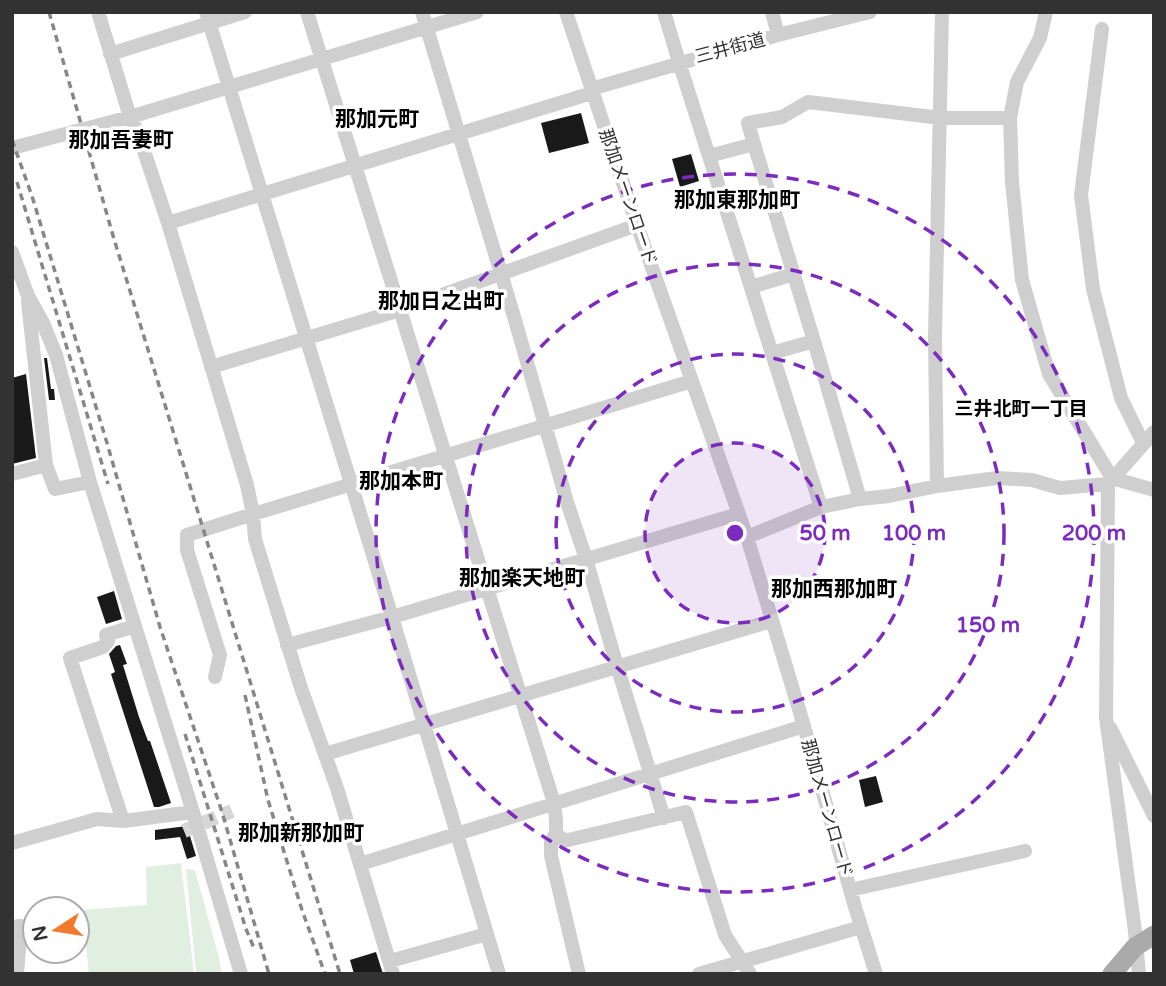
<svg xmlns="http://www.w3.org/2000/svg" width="1166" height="986" viewBox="0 0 1166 986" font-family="'Varela Round','Noto Sans JP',sans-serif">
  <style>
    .green { fill: #e0efe0 }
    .building { fill: #191919 }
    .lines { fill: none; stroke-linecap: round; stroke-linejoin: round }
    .minor-tunnel { stroke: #d6d6d6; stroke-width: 14; stroke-dasharray: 14 7; stroke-linecap: butt }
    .minor { stroke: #cfcfcf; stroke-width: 14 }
    .rail { stroke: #878787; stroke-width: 3.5; stroke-dasharray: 7 5; stroke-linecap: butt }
    .major-bridge { stroke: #aaa; stroke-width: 19 }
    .ring { fill: none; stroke: #7b2cbf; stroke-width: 3.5; stroke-dasharray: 12 9 }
    .labels { text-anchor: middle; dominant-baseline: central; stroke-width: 7; stroke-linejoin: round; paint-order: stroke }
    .street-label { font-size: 18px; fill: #323232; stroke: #fff }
    .neighbourhood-label { font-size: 19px; font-weight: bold; fill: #000; stroke: #fff }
    .quarter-label { font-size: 21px; font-weight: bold; fill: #000; stroke: #fff }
    .centre { fill: #7b2cbf; stroke: #fff; stroke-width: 3.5 }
    .ring-label { font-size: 21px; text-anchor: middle; font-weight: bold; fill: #7b2cbf; stroke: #fff; stroke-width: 7; stroke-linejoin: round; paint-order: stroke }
  </style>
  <rect width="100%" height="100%" fill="#fff"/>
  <path class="green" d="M 181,863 L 194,974 L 89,974 L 82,910 L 147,905 L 146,867 Z
    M 186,869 L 195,870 L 219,958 L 222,974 L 196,974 Z"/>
  <path class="building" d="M 581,113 L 589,143 L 549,153 L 541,123 Z
    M 691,154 L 699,181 L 680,187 L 672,159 Z
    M 44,358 L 47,358 L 51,389 L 54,389 L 55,400 L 49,400 Z
    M 26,374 L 36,458 L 12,464 L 12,378 Z
    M 114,591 L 122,619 L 106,624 L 97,597 Z
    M 120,645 L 127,664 L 123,665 L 139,717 L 148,741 L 150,741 L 171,803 L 159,807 L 154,807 L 111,674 L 115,672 L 109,654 L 116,646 Z
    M 876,776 L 883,802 L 865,807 L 859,780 Z
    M 187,826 L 196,856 L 187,859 L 180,837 L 155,840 L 155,830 Z
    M 376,952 L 383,974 L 354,974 L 350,960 Z"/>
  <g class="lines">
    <path class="minor-tunnel" d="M 184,831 L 232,811"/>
    <path class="minor" d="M 98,12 L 130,117 L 138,133 L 168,223 L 247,485 L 253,514 L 255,539 L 301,688 L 337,788 L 393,974
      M 206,12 L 392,617 L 499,974
      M 307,12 L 554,803 L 556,819 L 556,833 L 551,842 L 551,856 L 579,974
      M 422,12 L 515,320 L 567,502 L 586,559 L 617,666 L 664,818
      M 566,12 L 637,225 L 747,537 L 804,726 L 855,907 L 876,974
      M 664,12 L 679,62 L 821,507
      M 772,12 L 778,35
      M 1046,12 L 1040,38 L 1017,82 L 1010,118 L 1012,182 L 1022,280 L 1049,374 L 1112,478 L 1154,490
      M 1102,29 L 1081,195 L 1093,289 L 1121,398 L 1143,443
      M 110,54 L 245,12
      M 591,89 L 778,35 L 870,12
      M 754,144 L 814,341 L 772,353
      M 12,148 L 130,117 L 477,12
      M 709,156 L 754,144 L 748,123 L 782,117 L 808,102 L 941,118 L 1010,118
      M 168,223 L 592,93
      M 12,252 L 28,296 L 43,323 L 56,355 L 90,482 L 193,812 L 241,974
      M 751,287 L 794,274
      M 28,302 L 46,465 L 55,489 L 90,482
      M 814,341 L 860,499
      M 211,367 L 400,310 L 637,225
      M 12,474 L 46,465
      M 937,486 L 935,337 L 942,12
      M 747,537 L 821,507 L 860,499 L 889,496 L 937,486 L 997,478 L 1032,480 L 1060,488 L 1108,484
      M 287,645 L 392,617 L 738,514
      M 215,677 L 220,655 L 187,550 L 187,535 L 253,514 L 692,381
      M 1111,729 L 1154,816
      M 325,754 L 771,621
      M 123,821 L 70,658 L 103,647 L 108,641 L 106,635 L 135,626
      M 556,833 L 564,841 L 686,812 L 725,935 L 750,974
      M 12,843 L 97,819 L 123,821 L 193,812
      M 360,864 L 804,726
      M 850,890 L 1025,851
      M 12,927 L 21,926 L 17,974
      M 390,961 L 487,934
      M 699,974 L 861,927
      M 1139,974 L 1135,931 L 1106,718 L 1108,484 L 1154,432"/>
    <path class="rail" d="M 49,12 L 114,239 L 340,974
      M 12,140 L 32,196 L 107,443 L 160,627 L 222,812 L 269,974
      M 17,182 L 108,484
      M 245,695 L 268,800 L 302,910 L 325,974
      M 185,734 L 246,929 L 254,948"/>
    <path class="major-bridge" d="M 1112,974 L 1135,947 L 1154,935"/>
  </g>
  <circle cx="735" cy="533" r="90" fill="#7b2cbf" fill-opacity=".12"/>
  <g class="ring">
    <circle cx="735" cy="533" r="90"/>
    <circle cx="735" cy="533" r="179"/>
    <circle cx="735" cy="533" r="269"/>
    <circle cx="735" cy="533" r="359"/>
  </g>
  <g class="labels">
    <g class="street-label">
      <text transform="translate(730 48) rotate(-15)">三井街道</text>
      <text transform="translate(628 197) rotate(71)">那加メーンロード</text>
      <text transform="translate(827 808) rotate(74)">那加メーンロード</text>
    </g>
    <g class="neighbourhood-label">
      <text x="1021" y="409">三井北町一丁目</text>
    </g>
    <g class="quarter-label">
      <text x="377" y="119">那加元町</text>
      <text x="121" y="140">那加吾妻町</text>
      <text x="737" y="200">那加東那加町</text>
      <text x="441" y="301">那加日之出町</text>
      <text x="401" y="481">那加本町</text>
      <text x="522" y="578">那加楽天地町</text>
      <text x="834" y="589">那加西那加町</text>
      <text x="301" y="833">那加新那加町</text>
    </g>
  </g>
  <circle cx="735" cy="533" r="10" class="centre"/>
  <g class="ring-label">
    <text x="825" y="540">50 m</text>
    <text x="914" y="540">100 m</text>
    <text x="1094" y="540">200 m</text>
    <text x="988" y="632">150 m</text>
  </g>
  <rect width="1166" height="986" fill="none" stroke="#323232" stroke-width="28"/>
  <g transform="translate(56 930) rotate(258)"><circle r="33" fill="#ffffff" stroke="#adadad" stroke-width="2"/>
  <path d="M0-5L12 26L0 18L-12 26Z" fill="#f27b2b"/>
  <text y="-10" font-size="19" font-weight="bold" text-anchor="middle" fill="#323232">N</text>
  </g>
</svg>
